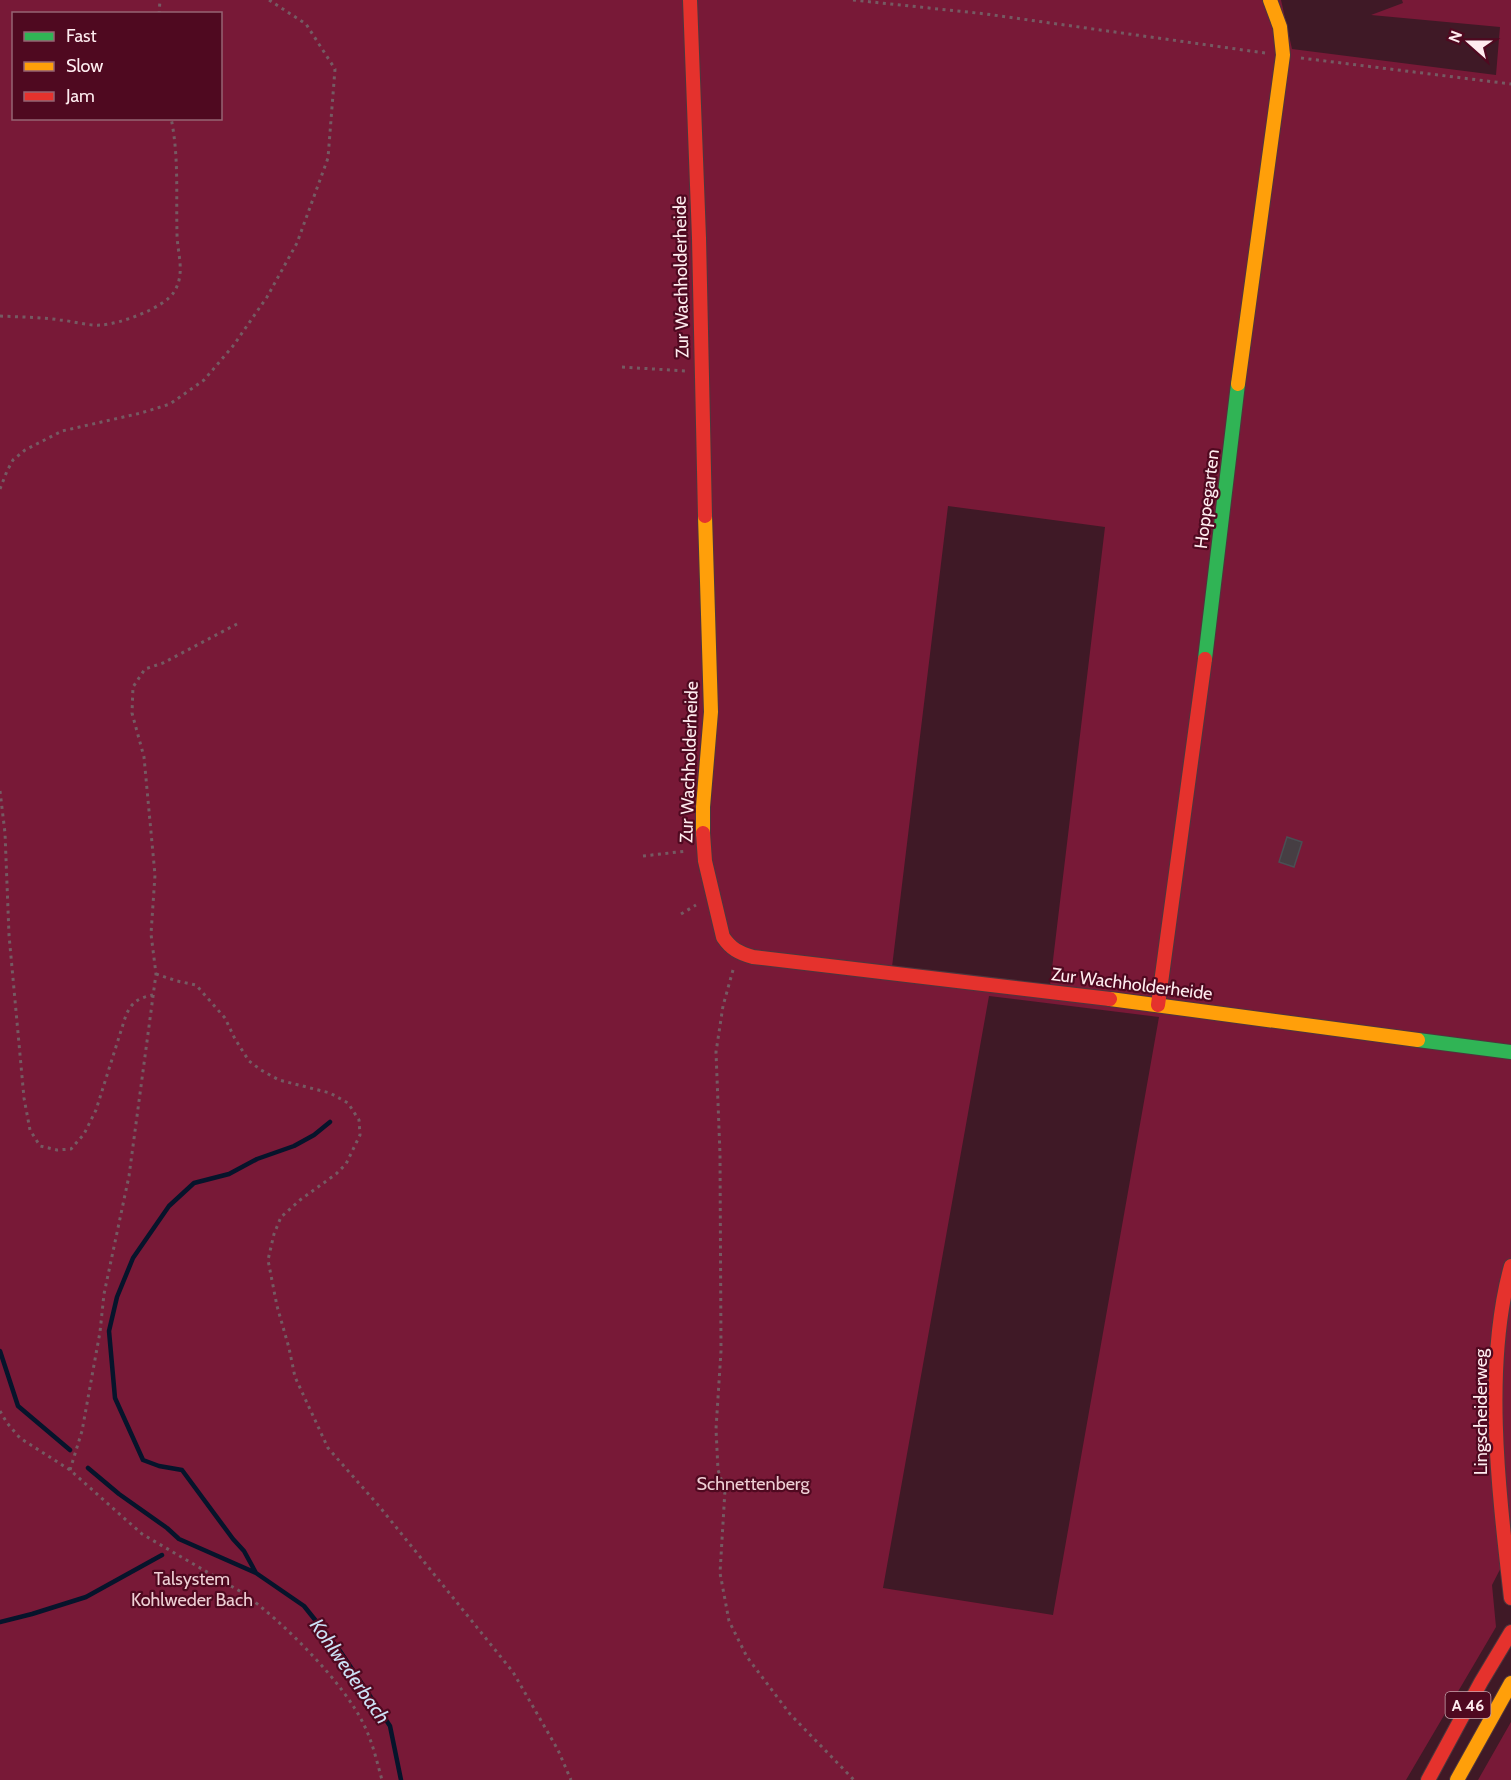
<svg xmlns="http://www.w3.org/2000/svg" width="1511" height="1780" viewBox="0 0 1511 1780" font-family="Cabin,sans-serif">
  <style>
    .green { fill: #781937; fill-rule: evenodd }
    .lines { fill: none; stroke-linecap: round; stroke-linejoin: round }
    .stream { stroke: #06142b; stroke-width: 4.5 }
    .building { fill: #463e43; stroke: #4a4f54; stroke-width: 1.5 }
    .fast-casing { stroke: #4e363d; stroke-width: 16 }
    .slow-casing { stroke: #4e363d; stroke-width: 16 }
    .jam-casing { stroke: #4e363d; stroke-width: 16 }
    .path { stroke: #755a62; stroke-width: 3; stroke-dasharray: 3 4.5; stroke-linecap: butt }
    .fast { stroke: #30b455; stroke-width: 14 }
    .slow { stroke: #ff9f0a; stroke-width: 14 }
    .jam { stroke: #e5322d; stroke-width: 14 }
    .labels { text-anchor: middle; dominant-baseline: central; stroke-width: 4.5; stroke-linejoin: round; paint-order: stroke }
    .shield { fill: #4f0920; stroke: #caa8b1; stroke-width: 1.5 }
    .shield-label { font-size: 16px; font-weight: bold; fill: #feecef }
    .street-label { font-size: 18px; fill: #feecef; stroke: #4f0920 }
    .park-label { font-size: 18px; fill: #eecfd4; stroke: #4f0920 }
    .water-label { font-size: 20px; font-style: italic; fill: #cce1f5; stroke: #4f0920 }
  </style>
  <rect width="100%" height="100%" fill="#3f1926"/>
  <path class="green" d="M 0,0 L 1281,0 L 1292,49 L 1496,75 L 1500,27 L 1371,15 L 1403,3 L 1402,0 L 1511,0 L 1511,1548 L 1492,1585 L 1496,1627 L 1406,1780 L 0,1780 ZM 14,14 L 220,14 L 220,118 L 14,118 ZM 948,506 L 1105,527 L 1050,985 L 892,967 ZM 989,996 L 1159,1017 L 1053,1615 L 883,1588 Z
    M 1511,1722 L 1511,1780 L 1478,1780 Z"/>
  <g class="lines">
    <path class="stream" d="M 0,1351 L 18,1406 L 70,1450
      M 88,1468 L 119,1494 L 167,1528 L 179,1539 L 256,1573 L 304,1606 L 340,1651 L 390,1726 L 401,1780
      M 256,1573 L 244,1551 L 233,1539 L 182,1470 L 159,1466 L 143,1460 L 115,1398 L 109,1331 L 117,1297 L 133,1258 L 169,1206 L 194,1183 L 229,1174 L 257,1159 L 294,1146 L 314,1135 L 330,1122
      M 0,1622 L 32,1614 L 86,1597 L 162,1555"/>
  </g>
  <path class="building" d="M 1287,837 L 1302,842 L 1294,867 L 1279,862 Z"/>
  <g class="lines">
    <defs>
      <path id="fast" d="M 1205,659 L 1238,384
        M 1418,1040 L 1511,1052"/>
      <path id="slow" d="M 1238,384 L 1283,55 L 1280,27 L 1270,0
        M 703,833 L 703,807 L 711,712 L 705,516
        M 1110,999 L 1418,1040
        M 1457,1780 L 1511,1683"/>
      <path id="jam" d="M 690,0 L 699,238 L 705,516
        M 703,833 L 705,861 L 723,937 C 731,949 739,953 753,957 L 1110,999
        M 1158,1005 L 1205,659
        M 1511,1266 C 1483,1367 1499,1494 1511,1598
        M 1428,1780 L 1481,1682 L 1511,1632"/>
    </defs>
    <use href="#fast" class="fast-casing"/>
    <use href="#slow" class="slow-casing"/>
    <use href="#jam" class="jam-casing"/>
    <path class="path" d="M 853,0 L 986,14 L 1265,53
      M 159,14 L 160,0
      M 1301,58 L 1511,84
      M 0,316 C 20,317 40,317 60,320 C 73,321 88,326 101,325 C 120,324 164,308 174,292 C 186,273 177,253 177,233 C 176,195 179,156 171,118
      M 622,367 L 685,371
      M 0,489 L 7,471 L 13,460 L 25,450 L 62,431 L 141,413 L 170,404 L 204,380 L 233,346 L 267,297 L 297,243 L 328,158 L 335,69 L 306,24 L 269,0
      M 0,791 L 5,833 L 9,935 L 24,1098 L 30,1130 L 40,1146 L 57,1150 L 71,1149 L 84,1134 L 96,1110 L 126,1015 C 132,1002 138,998 153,995
      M 643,856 L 687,851
      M 681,914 L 696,905
      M 733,970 L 723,1006 L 716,1052 L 720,1154 L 721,1351 L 716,1429 L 718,1470 L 725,1490 L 720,1573 L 729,1621 L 747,1657 L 790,1714 L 854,1780
      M 156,974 L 177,981 L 196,985 L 225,1018 L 235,1039 L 249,1061 L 261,1070 L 279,1080 L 330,1093 L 348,1103 L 359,1120 L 360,1135 L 346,1164 L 336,1174 L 300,1200 L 281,1217 L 274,1234 L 268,1260 L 277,1306 L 289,1348 L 295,1377 L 328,1448 L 379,1506 L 513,1672 L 558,1750 L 571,1780
      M 0,1411 L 7,1423 L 20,1438 L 70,1470 L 142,1534 L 243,1593 C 282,1621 345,1683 365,1727 C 373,1744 377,1762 382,1780
      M 70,1470 L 82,1431 L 100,1332 L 104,1294 L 129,1176 L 156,974 L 151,934 L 155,875 L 144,757 L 132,713 L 133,687 L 145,669 L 163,663 L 237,624"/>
    <use href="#fast" class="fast"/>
    <use href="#slow" class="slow"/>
    <use href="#jam" class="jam"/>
  </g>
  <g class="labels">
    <rect class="shield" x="1445.5" y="1692" width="45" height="26" rx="4.5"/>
    <g class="shield-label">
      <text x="1468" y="1705">A 46</text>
    </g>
    <g class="street-label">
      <text transform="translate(681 277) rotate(-91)">Zur Wachholderheide</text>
      <text transform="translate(1207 499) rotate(-83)">Hoppegarten</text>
      <text transform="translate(689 762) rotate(-88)">Zur Wachholderheide</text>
      <text transform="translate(1132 984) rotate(7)">Zur Wachholderheide</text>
      <text transform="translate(1481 1412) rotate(-90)">Lingscheiderweg</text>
    </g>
    <g class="park-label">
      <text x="753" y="1484">Schnettenberg</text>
      <text x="192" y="1579">Talsystem<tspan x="192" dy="21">Kohlweder Bach</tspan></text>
    </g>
    <g class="water-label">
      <text transform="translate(350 1671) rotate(55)">Kohlwederbach</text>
    </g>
  </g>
  <rect x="12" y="12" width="210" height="108" fill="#4f0920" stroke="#956473" stroke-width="1.5"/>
  <rect x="24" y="32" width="30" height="9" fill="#30b455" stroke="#956473" stroke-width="1.5"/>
  <text x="66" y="42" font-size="18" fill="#feecef">Fast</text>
  <rect x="24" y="62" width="30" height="9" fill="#ff9f0a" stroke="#956473" stroke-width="1.5"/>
  <text x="66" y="72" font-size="18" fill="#feecef">Slow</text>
  <rect x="24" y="92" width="30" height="9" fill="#e5322d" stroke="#956473" stroke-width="1.5"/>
  <text x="66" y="102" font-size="18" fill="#feecef">Jam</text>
  <g transform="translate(1469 42) rotate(291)" stroke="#4f0920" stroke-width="4.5" paint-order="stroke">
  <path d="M0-4.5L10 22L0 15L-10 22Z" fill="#feecef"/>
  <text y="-9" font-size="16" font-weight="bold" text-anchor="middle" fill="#feecef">N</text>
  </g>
</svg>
